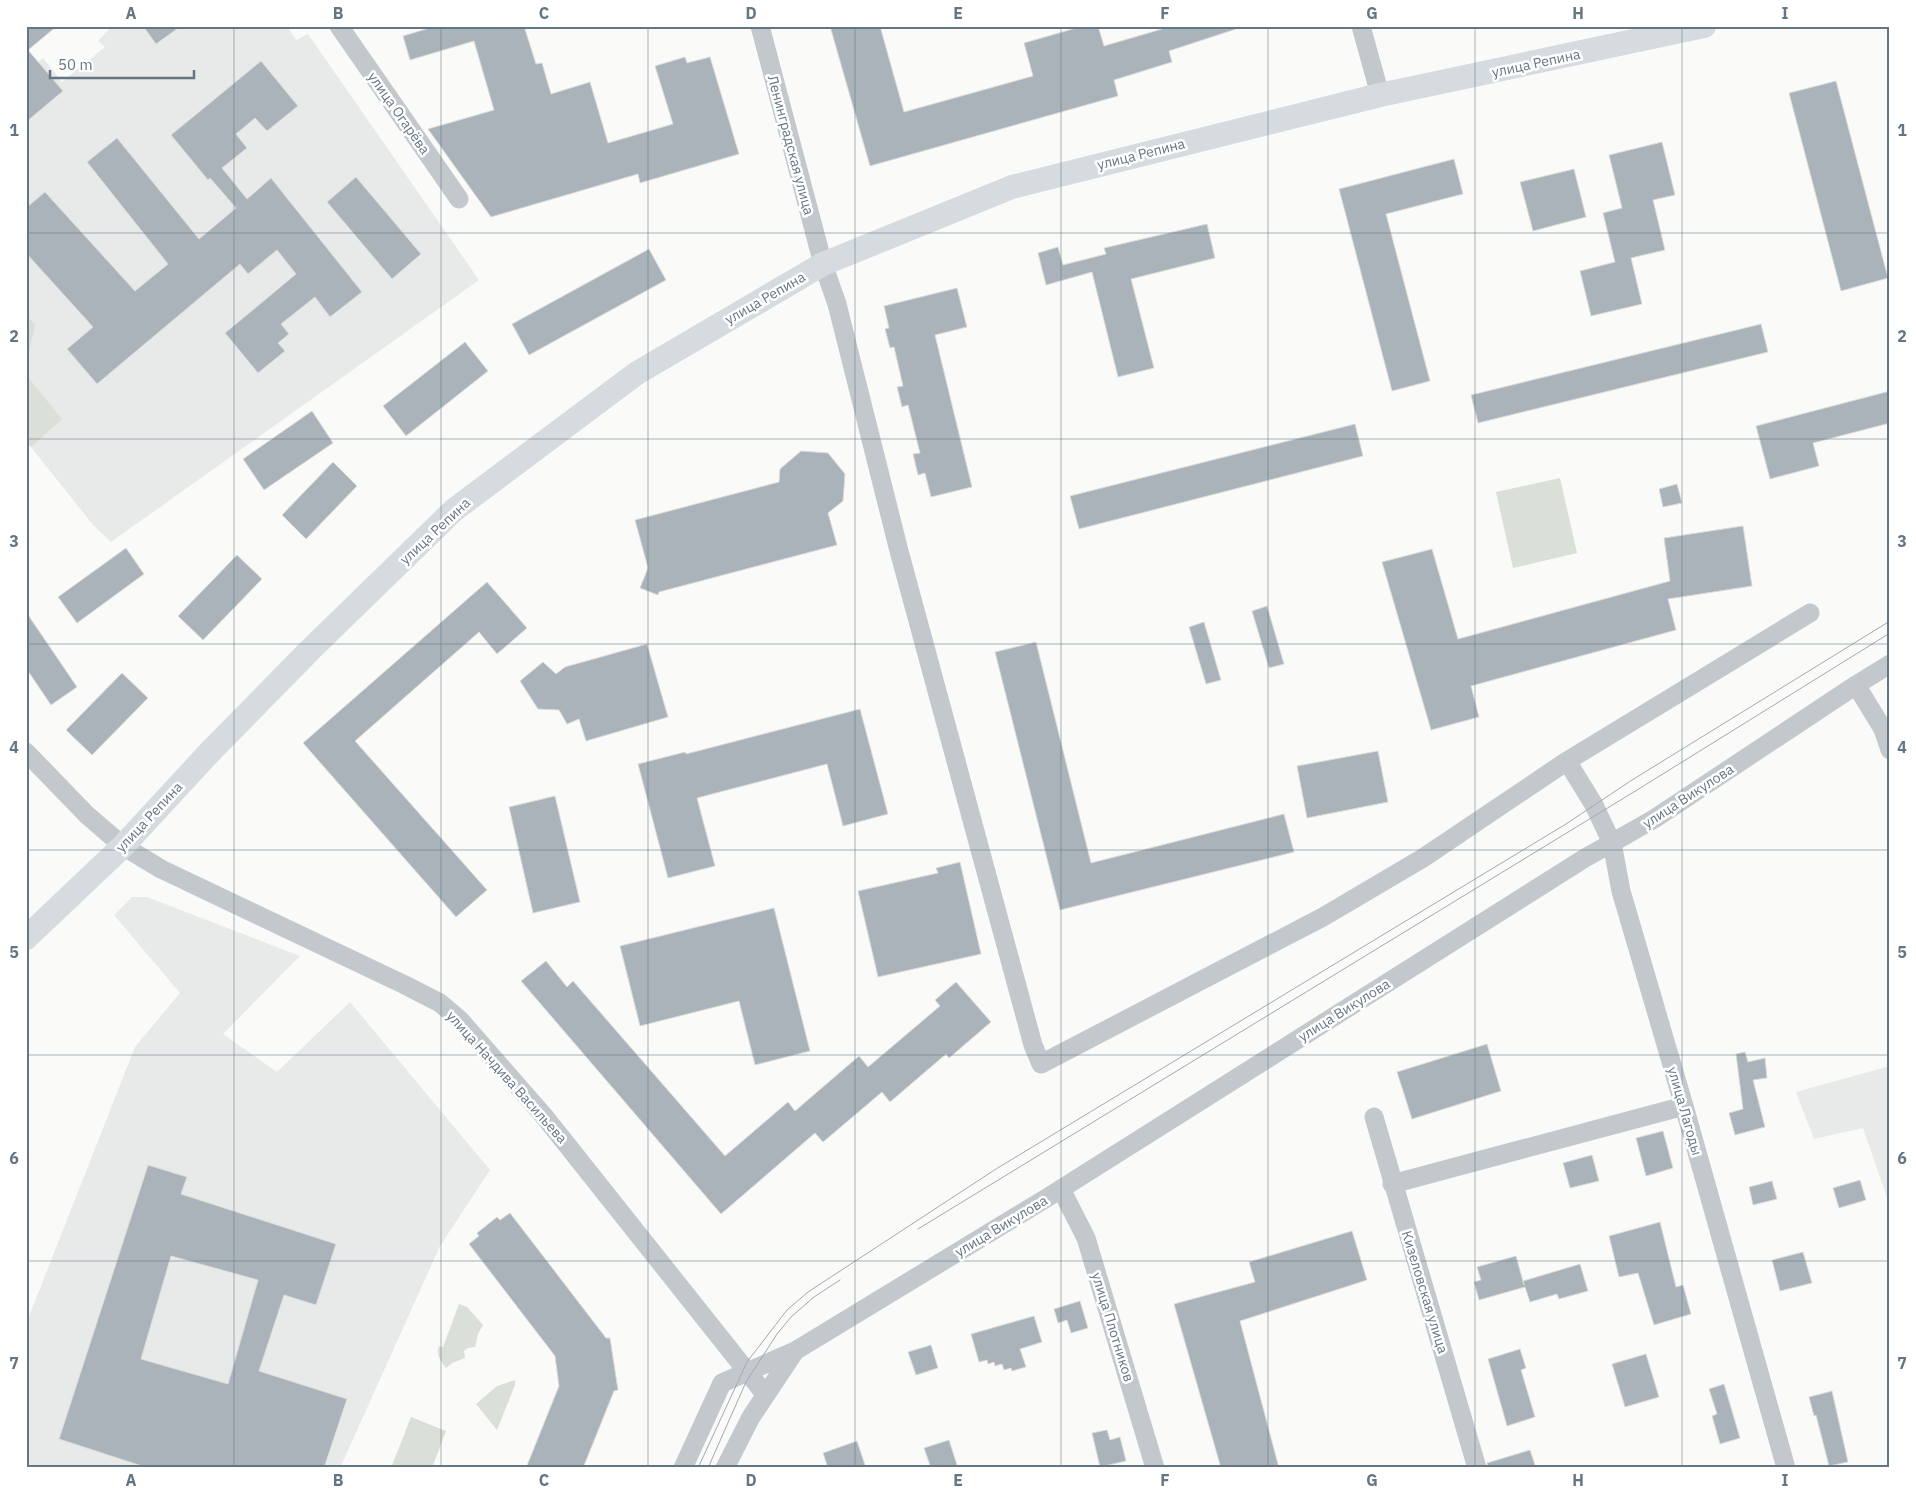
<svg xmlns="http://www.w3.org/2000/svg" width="1916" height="1494" viewBox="0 0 1916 1494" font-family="'IBM Plex Sans',sans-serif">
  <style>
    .built { fill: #e8e9e9 }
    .green { fill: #dadfd7 }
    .building { fill: #aab3b9; stroke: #dcdcda; fill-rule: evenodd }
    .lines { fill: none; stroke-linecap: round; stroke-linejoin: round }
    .minor { stroke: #c3c8cc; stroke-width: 19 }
    .major { stroke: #d6dbdf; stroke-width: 24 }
    .tram { stroke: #a2aab0; stroke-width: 1 }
    .grid { fill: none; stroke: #657683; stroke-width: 1; stroke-opacity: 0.55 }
    .labels { text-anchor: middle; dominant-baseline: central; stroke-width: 5; stroke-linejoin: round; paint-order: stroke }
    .street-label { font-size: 14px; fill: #657683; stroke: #fff }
    .neatline { fill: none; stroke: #657683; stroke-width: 2 }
    .grid-label { font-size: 16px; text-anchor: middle; font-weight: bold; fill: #657683 }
  </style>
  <rect width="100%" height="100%" fill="#fafaf8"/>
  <path class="built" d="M 112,26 L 287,26 L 296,40 L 308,34 L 479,280 L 111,542 L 94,526 L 26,441 L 26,72 L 43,58 L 62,82 L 105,47 L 98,41 Z
    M 132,897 L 147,897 L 300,956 L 223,1034 L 277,1072 L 350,1002 L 490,1170 L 440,1246 L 340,1468 L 26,1468 L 26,1324 L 135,1047 L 180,993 L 114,915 Z
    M 1890,1066 L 1890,1206 L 1863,1128 L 1814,1139 L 1796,1092 Z"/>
  <path class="green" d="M 26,315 L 35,325 L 26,366 Z
    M 26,375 L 62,419 L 31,447 L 26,441 Z
    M 1560,478 L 1577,553 L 1513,568 L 1496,492 Z
    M 459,1304 L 467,1307 L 483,1325 L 478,1334 L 475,1347 L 468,1348 L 464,1351 L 465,1358 L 452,1363 L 446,1368 C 440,1360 436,1355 439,1346 L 443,1347 Z
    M 515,1380 L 515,1385 L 497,1430 L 476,1404 L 497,1386 Z
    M 411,1417 L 446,1431 L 432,1468 L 391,1468 Z"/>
  <path class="building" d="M 26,26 L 57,26 L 28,50 L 63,91 L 26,122 Z
    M 143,26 L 181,26 L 156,44 Z
    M 436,26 L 524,26 L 536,64 L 542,63 L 551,94 L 590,82 L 608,143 L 673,124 L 655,66 L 685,57 L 687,63 L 710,57 L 739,154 L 640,183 L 638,174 L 491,217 L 428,129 L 494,110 L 474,41 L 410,60 L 403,36 Z
    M 830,26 L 880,26 L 904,112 L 1033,76 L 1024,43 L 1083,26 L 1098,26 L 1104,46 L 1162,29 L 1161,26 L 1235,26 L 1236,29 L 1169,51 L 1172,62 L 1114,80 L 1118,96 L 870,166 Z
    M 261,61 L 298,106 L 267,131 L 255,118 L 236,134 L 247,148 L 222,168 L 247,199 L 271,178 L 362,292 L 330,317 L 315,297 L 281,324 L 289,334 L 278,343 L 285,351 L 258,373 L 225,333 L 296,274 L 277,250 L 248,274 L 240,264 L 97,384 L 67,349 L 93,327 L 26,253 L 26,208 L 45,192 L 135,291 L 168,264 L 87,162 L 117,138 L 199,239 L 236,208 L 210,178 L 208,180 L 171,135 Z
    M 1836,81 L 1888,278 L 1841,291 L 1789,93 Z
    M 1662,142 L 1675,195 L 1653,200 L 1665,250 L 1631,258 L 1642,304 L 1591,316 L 1580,271 L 1615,262 L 1603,213 L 1622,208 L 1609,155 Z
    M 1454,159 L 1463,194 L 1386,214 L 1430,381 L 1392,391 L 1339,189 Z
    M 1574,169 L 1586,217 L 1533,231 L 1520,182 Z
    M 356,177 L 421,254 L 392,279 L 327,202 Z
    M 1207,224 L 1215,258 L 1131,279 L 1154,368 L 1118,377 L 1092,272 L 1046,285 L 1038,253 L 1058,247 L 1063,265 L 1106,254 L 1104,248 Z
    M 649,249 L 666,280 L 529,355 L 512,324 Z
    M 957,288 L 967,327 L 935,335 L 972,487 L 931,497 L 925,473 L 918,475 L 913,454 L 920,453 L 908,405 L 902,407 L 897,387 L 903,386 L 894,347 L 890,348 L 885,329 L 889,328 L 884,306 Z
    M 1761,324 L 1768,352 L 1478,423 L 1471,395 Z
    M 465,342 L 488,371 L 406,436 L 383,406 Z
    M 1890,391 L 1890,423 L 1813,443 L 1819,466 L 1770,479 L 1756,426 Z
    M 312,411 L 333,443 L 264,490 L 243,459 Z
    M 1355,424 L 1363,456 L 1079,529 L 1070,496 Z
    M 801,451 L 828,453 L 845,474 L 843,501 L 828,513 L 837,545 L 659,592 L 658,595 L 640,588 L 648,568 L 635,520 L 779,482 L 780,469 Z
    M 333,462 L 357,486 L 306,539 L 282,515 Z
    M 1677,484 L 1682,503 L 1663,507 L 1659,489 Z
    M 1743,526 L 1752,586 L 1668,599 L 1676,630 L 1471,686 L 1479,717 L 1431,730 L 1382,562 L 1432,549 L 1458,639 L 1670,581 L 1664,538 Z
    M 126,548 L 144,574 L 77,623 L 58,597 Z
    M 237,555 L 262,579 L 203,640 L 178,616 Z
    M 487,582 L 527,628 L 497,654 L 479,632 L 355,741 L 487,890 L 456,917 L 303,743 Z
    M 1267,606 L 1284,664 L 1269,668 L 1252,611 Z
    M 26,612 L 77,687 L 51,705 L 26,668 Z
    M 1204,622 L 1221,680 L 1206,684 L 1189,627 Z
    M 1036,642 L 1091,863 L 1284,814 L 1294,852 L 1060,910 L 995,652 Z
    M 647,644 L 668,717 L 586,741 L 579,719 L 567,724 L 559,710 L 538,709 L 520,681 L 543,662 L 556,674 L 565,667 Z
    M 122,673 L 148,698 L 92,755 L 66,730 Z
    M 860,709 L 888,814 L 843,826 L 827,764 L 697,798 L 715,866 L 668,878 L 638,764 L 685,752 L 686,754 Z
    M 1378,751 L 1388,802 L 1307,818 L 1297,766 Z
    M 555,796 L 580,902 L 533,913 L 509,807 Z
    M 960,862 L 981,954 L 878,977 L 858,891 L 938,873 L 936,868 Z
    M 774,908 L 810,1051 L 755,1065 L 739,1001 L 640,1026 L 620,946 Z
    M 546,961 L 567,987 L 573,981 L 725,1156 L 788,1102 L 795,1111 L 859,1056 L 868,1067 L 940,1006 L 935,1000 L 956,982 L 991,1022 L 949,1058 L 946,1054 L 890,1102 L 882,1092 L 823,1142 L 815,1133 L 721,1214 L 521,981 Z
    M 1487,1044 L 1501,1091 L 1412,1119 L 1397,1072 Z
    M 1745,1052 L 1748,1062 L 1765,1058 L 1767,1078 L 1753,1080 L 1765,1127 L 1735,1135 L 1729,1113 L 1743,1109 L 1736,1054 Z
    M 1663,1131 L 1673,1168 L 1646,1176 L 1636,1138 Z
    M 1592,1155 L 1599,1181 L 1570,1188 L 1563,1163 Z
    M 148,1165 L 187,1177 L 181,1194 L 336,1244 L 316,1305 L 284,1295 L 259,1371 L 347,1399 L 324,1468 L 148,1468 L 59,1439 ZM 171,1256 L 258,1280 L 228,1384 L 141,1359 Z
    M 1860,1180 L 1866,1200 L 1839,1208 L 1833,1188 Z
    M 1772,1181 L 1777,1199 L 1753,1205 L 1749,1187 Z
    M 510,1213 L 606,1338 L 610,1338 L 618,1390 L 614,1391 L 583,1468 L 526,1468 L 559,1386 L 555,1356 L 469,1244 L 479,1236 L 477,1233 L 497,1217 L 500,1220 Z
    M 1660,1222 L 1676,1287 L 1683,1285 L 1691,1314 L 1654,1325 L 1638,1273 L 1619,1277 L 1609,1236 Z
    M 1352,1231 L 1367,1280 L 1240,1321 L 1279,1468 L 1221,1468 L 1174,1304 L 1255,1282 L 1249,1262 Z
    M 1803,1252 L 1812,1283 L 1780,1291 L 1772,1260 Z
    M 1516,1256 L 1524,1285 L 1523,1281 L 1580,1264 L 1588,1291 L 1559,1299 L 1557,1294 L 1530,1302 L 1525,1287 L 1479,1300 L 1474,1282 L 1481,1280 L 1477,1267 Z
    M 1080,1301 L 1088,1328 L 1071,1333 L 1067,1320 L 1058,1323 L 1054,1309 Z
    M 1034,1316 L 1042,1342 L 1020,1349 L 1026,1367 L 1012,1371 L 1011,1368 L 1004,1370 L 1002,1364 L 995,1366 L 994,1362 L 988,1364 L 987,1360 L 979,1362 L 971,1334 Z
    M 931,1345 L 938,1368 L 916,1375 L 908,1352 Z
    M 1520,1349 L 1526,1368 L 1521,1370 L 1535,1417 L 1507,1426 L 1488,1359 Z
    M 1646,1354 L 1659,1397 L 1625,1407 L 1612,1364 Z
    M 1724,1384 L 1740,1438 L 1720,1444 L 1712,1416 L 1717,1414 L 1709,1389 Z
    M 1832,1391 L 1848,1462 L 1829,1466 L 1816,1415 L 1814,1416 L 1809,1397 Z
    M 1107,1430 L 1110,1440 L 1120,1437 L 1126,1461 L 1100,1467 L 1092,1433 Z
    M 949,1440 L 957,1465 L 947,1468 L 931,1468 L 924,1448 Z
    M 857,1441 L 866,1468 L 828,1468 L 823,1453 Z
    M 1530,1450 L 1536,1468 L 1488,1468 L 1487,1463 Z"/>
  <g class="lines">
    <path class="minor" d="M 339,26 L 459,199
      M 760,26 L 823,264 L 837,304 L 899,551 L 1033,1045 L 1041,1064 L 1323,917 L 1423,858 L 1567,761 L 1810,613
      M 1361,26 L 1380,95
      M 1856,685 L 1883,729 L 1890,750
      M 26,752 L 87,815 L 123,846 L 161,869 L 405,985 L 440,1003 L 460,1020 L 544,1116 L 765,1394
      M 1567,761 L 1594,805 L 1612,843 L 1621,891 L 1684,1106 L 1786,1468
      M 1374,1117 L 1477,1468
      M 1392,1184 L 1684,1106
      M 1061,1189 L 1086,1238 L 1155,1468
      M 683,1468 L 722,1383 L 795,1351 L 1045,1199 L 1585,858 L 1654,819 L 1856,685 L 1890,664
      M 725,1468 L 751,1417 L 795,1351"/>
    <path class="major" d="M 26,938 L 123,846 L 207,755 L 310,650 L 454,510 L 637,373 L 823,264 L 1012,187 L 1380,95 L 1704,26"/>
    <path class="tram" d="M 918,1229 L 1637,790 L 1890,633
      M 698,1468 L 747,1362 L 787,1310 L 808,1292 L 996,1169 L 1566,824 L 1632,780 L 1890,621
      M 708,1468 L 746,1382 L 777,1334 L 791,1317 L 814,1297 L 840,1280"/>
  </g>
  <path class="grid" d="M 234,26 L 234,1468M 441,26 L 441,1468M 648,26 L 648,1468M 855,26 L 855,1468M 1061,26 L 1061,1468M 1268,26 L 1268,1468M 1475,26 L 1475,1468M 1682,26 L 1682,1468M 26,233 L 1890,233M 26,439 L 1890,439M 26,644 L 1890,644M 26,850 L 1890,850M 26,1055 L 1890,1055M 26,1261 L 1890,1261"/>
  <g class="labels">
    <g class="street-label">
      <text transform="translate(1536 63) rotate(-12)">улица Репина</text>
      <text transform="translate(399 113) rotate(55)">улица Огарёва</text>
      <text transform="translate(791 145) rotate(75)">Ленинградская улица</text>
      <text transform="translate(1141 154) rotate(-14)">улица Репина</text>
      <text transform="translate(765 298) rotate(-30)">улица Репина</text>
      <text transform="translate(435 531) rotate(-43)">улица Репина</text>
      <text transform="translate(1688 796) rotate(-33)">улица Викулова</text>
      <text transform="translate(149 817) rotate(-47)">улица Репина</text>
      <text transform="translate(1344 1010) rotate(-32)">улица Викулова</text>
      <text transform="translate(507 1077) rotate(48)">улица Начдива Васильева</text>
      <text transform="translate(1685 1111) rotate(74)">улица Лагоды</text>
      <text transform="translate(1001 1226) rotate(-31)">улица Викулова</text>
      <text transform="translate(1425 1292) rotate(73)">Кизеловская улица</text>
      <text transform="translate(1113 1327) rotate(73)">улица Плотников</text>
    </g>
  </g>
  <rect width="1916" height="1494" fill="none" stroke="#ffffff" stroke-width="55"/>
  <path d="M50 70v8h144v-8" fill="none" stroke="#657683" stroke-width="2.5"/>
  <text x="58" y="70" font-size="15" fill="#657683" stroke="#ffffff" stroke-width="4" paint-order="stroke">50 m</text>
  <rect x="28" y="28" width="1860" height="1438" class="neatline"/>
  <g class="grid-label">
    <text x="131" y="19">A</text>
    <text x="338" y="19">B</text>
    <text x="544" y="19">C</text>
    <text x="751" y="19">D</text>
    <text x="958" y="19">E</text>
    <text x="1165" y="19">F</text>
    <text x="1372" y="19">G</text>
    <text x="1578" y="19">H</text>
    <text x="1785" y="19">I</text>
    <text x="14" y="136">1</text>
    <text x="1902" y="136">1</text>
    <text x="14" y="342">2</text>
    <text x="1902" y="342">2</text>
    <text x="14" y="547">3</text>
    <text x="1902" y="547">3</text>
    <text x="14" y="753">4</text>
    <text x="1902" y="753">4</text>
    <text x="14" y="958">5</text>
    <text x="1902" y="958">5</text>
    <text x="14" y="1164">6</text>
    <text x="1902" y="1164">6</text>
    <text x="14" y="1369">7</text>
    <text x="1902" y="1369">7</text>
    <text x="131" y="1486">A</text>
    <text x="338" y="1486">B</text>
    <text x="544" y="1486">C</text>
    <text x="751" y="1486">D</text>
    <text x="958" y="1486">E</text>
    <text x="1165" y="1486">F</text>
    <text x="1372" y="1486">G</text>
    <text x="1578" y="1486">H</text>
    <text x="1785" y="1486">I</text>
  </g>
</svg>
